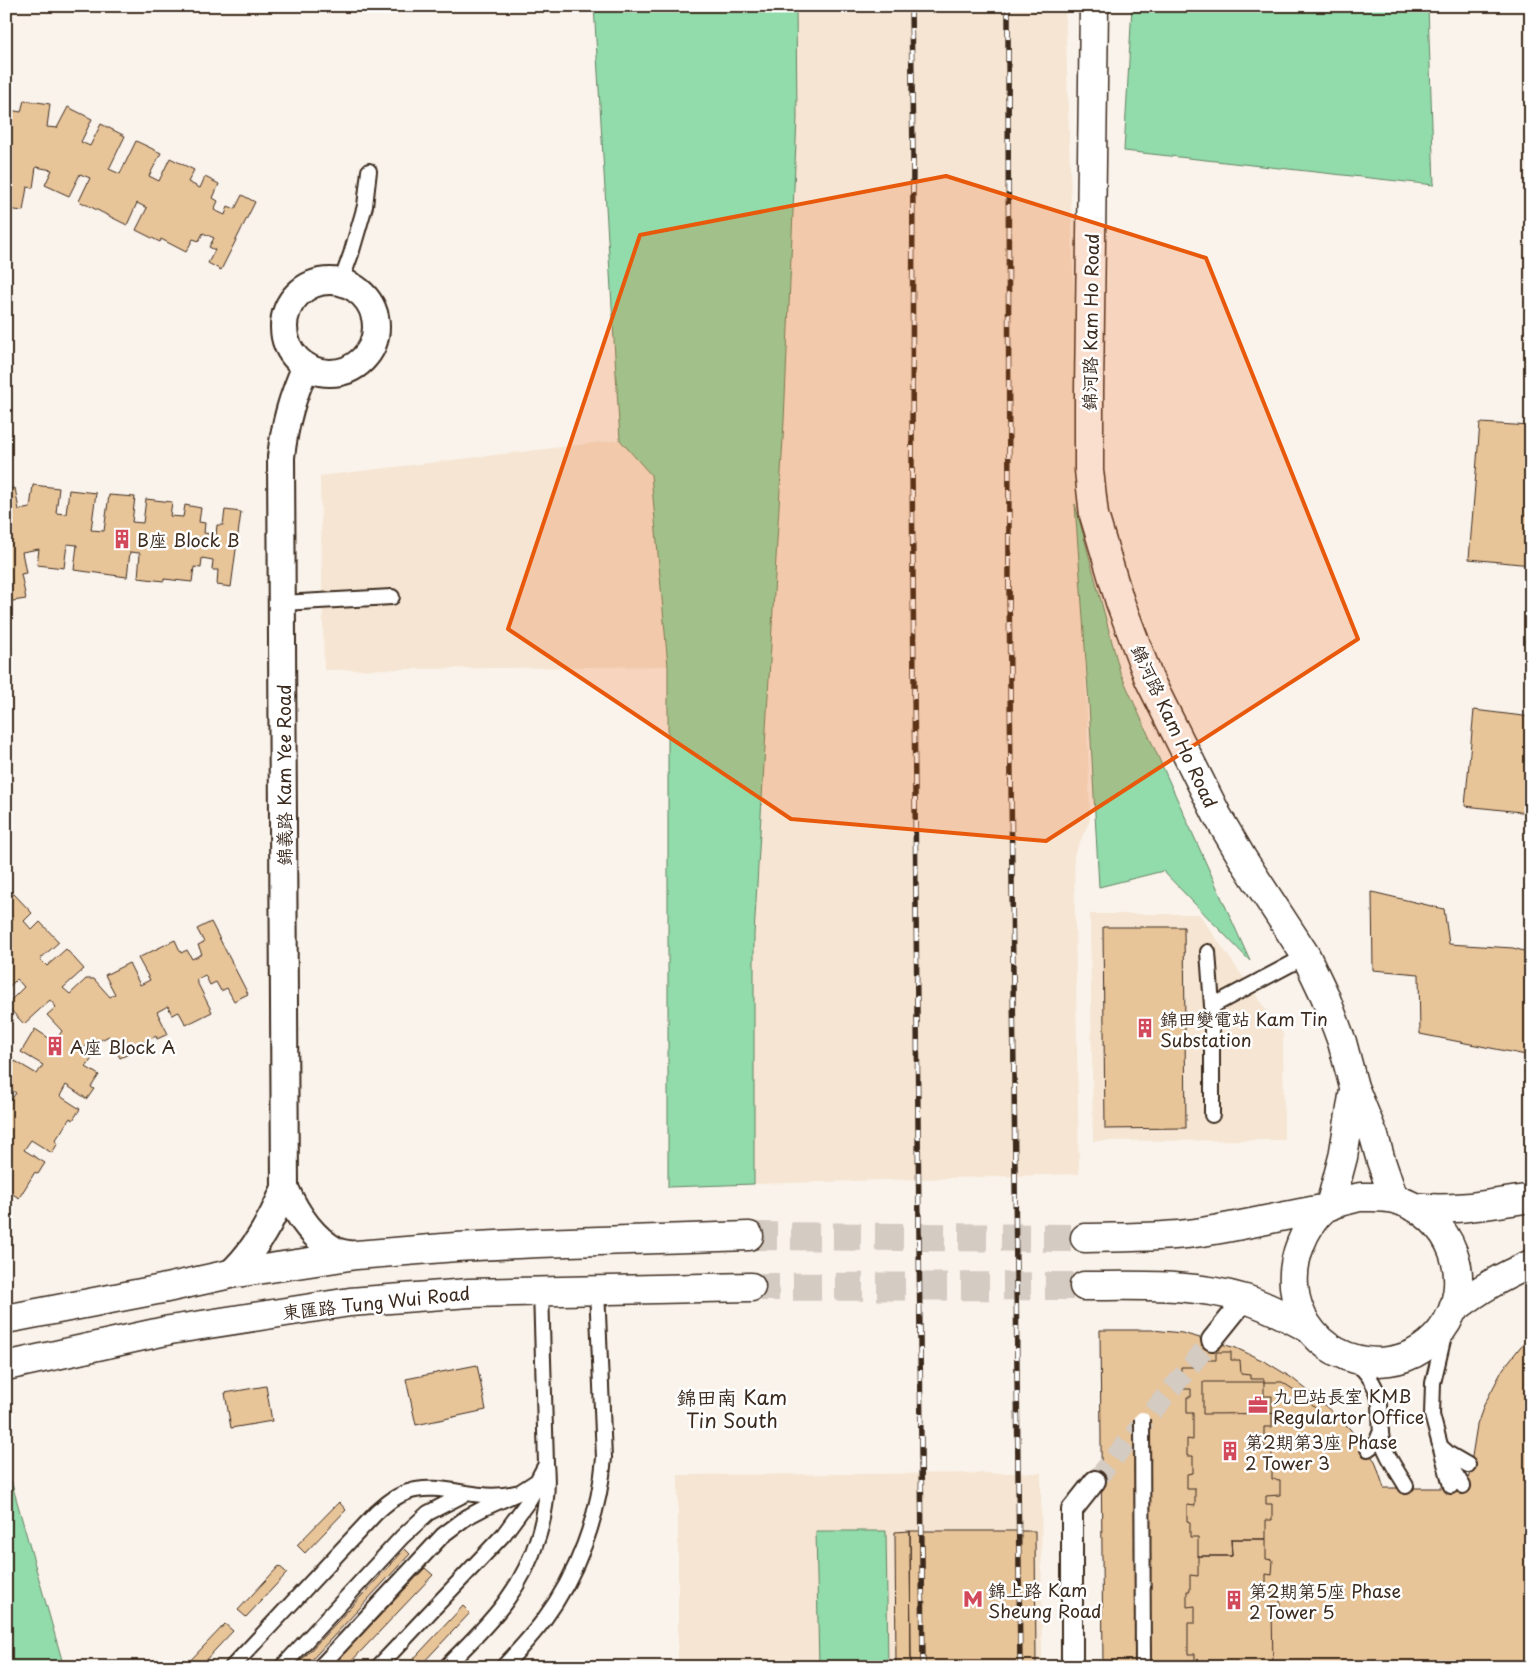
<svg xmlns="http://www.w3.org/2000/svg" width="1537" height="1673" viewBox="0 0 1537 1673" font-family="'Playpen Sans','LXGW WenKai TC',sans-serif">
  <style>
    .built { fill: #f5e5d2 }
    .green { fill: #92dbab; stroke: #668264 }
    .building { fill: #e8c499; stroke: #3b2a1e }
    .lines { fill: none; stroke-linecap: round; stroke-linejoin: round }
    .pedestrian-tunnel { stroke: #d4cbc2; stroke-width: 20; stroke-dasharray: 20 10; stroke-linecap: butt }
    .tertiary-tunnel { stroke: #d4cbc2; stroke-width: 28; stroke-dasharray: 28 14; stroke-linecap: butt }
    .service-casing { stroke: #3b2a1e; stroke-width: 18 }
    .pedestrian-casing { stroke: #3b2a1e; stroke-width: 24 }
    .minor-casing { stroke: #3b2a1e; stroke-width: 30 }
    .tertiary-casing { stroke: #3b2a1e; stroke-width: 31 }
    .secondary-casing { stroke: #3b2a1e; stroke-width: 31 }
    .service { stroke: #fff; stroke-width: 14 }
    .pedestrian { stroke: #fff; stroke-width: 20 }
    .minor { stroke: #fff; stroke-width: 26 }
    .tertiary { stroke: #fff; stroke-width: 28 }
    .secondary { stroke: #fff; stroke-width: 28 }
    .rail-casing { stroke: #3b2a1e; stroke-width: 5.5 }
    .rail { stroke: #fff; stroke-width: 4; stroke-dasharray: 11; stroke-linecap: butt }
    .service-bridge-casing { stroke: #3b2a1e; stroke-width: 18; stroke-linecap: butt }
    .service-bridge { stroke: #fff; stroke-width: 14 }
    .marked { fill: #e8590c; fill-opacity: 0.2; stroke: #e8590c; stroke-width: 4; stroke-linejoin: round }
    .labels { text-anchor: middle; dominant-baseline: central; stroke-width: 5; stroke-linejoin: round; paint-order: stroke }
    .street-label { font-size: 18px; fill: #3b2a1e; stroke: #fff }
    .poi-label { font-size: 18px; fill: #3b2a1e; stroke: #fff; text-anchor: start }
    .quarter-label { font-size: 20px; fill: #3b2a1e; stroke: #fff }
  </style>
  <rect width="100%" height="100%" fill="#faf3eb"/>
  <filter id="ink" filterUnits="userSpaceOnUse"><feTurbulence type="fractalNoise" baseFrequency=".02" numOctaves="2"/><feDisplacementMap in="SourceGraphic" scale="10" xChannelSelector="R" yChannelSelector="G"/><feConvolveMatrix kernelMatrix="1 2 1 2 8 2 1 2 1" color-interpolation-filters="sRGB"/></filter>
  <g filter="url(#ink)">
    <path class="built" d="M 796,6 L 1065,6 L 1090,820 L 1074,855 L 1079,1174 L 754,1184 L 754,935 L 784,421 L 797,118 Z
      M 620,440 L 651,475 L 668,666 L 324,670 L 320,476 Z
      M 1090,914 L 1199,914 L 1283,1034 L 1284,1140 L 1093,1141 Z
      M 1041,1473 L 1042,1667 L 678,1667 L 678,1475 Z"/>
    <path class="green" d="M 594,6 L 796,6 L 797,118 L 784,421 L 754,935 L 754,1184 L 668,1187 L 668,666 L 651,475 L 620,440 Z
      M 1132,6 L 1428,6 L 1434,185 L 1124,151 Z
      M 1075,504 L 1120,672 L 1250,961 L 1163,871 L 1099,887 L 1089,704 Z
      M 6,1463 L 64,1667 L 8,1667 L 6,1662 Z
      M 816,1531 L 886,1531 L 888,1667 L 819,1667 Z"/>
    <path class="building" d="M 6,97 L 11,98 L 9,110 L 21,112 L 24,100 L 50,104 L 47,127 L 57,128 L 68,107 L 92,119 L 81,142 L 90,146 L 101,124 L 125,136 L 109,169 L 120,174 L 136,141 L 161,153 L 149,176 L 159,181 L 170,158 L 194,170 L 188,182 L 200,188 L 205,177 L 219,184 L 213,198 L 218,201 L 214,210 L 225,215 L 228,206 L 235,209 L 242,195 L 255,202 L 221,270 L 208,263 L 215,250 L 209,247 L 214,238 L 203,233 L 199,241 L 193,239 L 186,252 L 161,239 L 160,242 L 136,230 L 147,208 L 137,203 L 127,225 L 79,201 L 90,178 L 80,174 L 69,196 L 45,185 L 52,170 L 36,167 L 33,188 L 27,187 L 23,211 L 6,209 Z
      M 1480,423 L 1531,426 L 1531,565 L 1469,559 Z
      M 33,485 L 59,488 L 56,513 L 66,514 L 69,490 L 96,493 L 91,530 L 104,531 L 109,495 L 135,497 L 132,522 L 143,523 L 146,499 L 172,502 L 170,516 L 183,517 L 185,505 L 201,508 L 199,522 L 205,523 L 204,533 L 216,535 L 217,525 L 223,525 L 225,510 L 241,512 L 231,587 L 217,585 L 218,570 L 212,570 L 213,560 L 202,558 L 201,568 L 194,567 L 192,582 L 164,579 L 164,581 L 138,578 L 140,553 L 130,552 L 127,577 L 74,570 L 77,545 L 67,544 L 64,568 L 37,565 L 39,549 L 22,552 L 26,573 L 21,574 L 26,599 L 6,602 L 6,489 L 15,488 L 19,510 L 30,508 Z
      M 1474,710 L 1531,717 L 1531,813 L 1465,806 Z
      M 1372,892 L 1444,909 L 1449,944 L 1513,948 L 1531,953 L 1531,1056 L 1420,1034 L 1419,974 L 1373,970 Z
      M 14,894 L 32,913 L 24,921 L 32,930 L 40,922 L 59,942 L 40,959 L 47,966 L 66,949 L 84,969 L 63,988 L 70,994 L 86,979 L 94,979 L 110,997 L 115,994 L 105,975 L 129,963 L 140,985 L 150,980 L 138,958 L 175,940 L 181,953 L 187,950 L 192,959 L 202,954 L 198,945 L 204,942 L 197,929 L 211,922 L 248,994 L 234,1001 L 227,988 L 221,991 L 216,982 L 210,985 L 205,975 L 196,980 L 212,1012 L 186,1025 L 179,1012 L 172,1015 L 168,1006 L 157,1012 L 168,1034 L 157,1039 L 156,1036 L 129,1050 L 131,1053 L 120,1058 L 109,1036 L 97,1042 L 94,1038 L 82,1050 L 93,1057 L 86,1067 L 99,1075 L 91,1087 L 94,1089 L 87,1099 L 66,1085 L 60,1096 L 80,1109 L 73,1120 L 70,1118 L 55,1141 L 58,1143 L 52,1153 L 31,1140 L 24,1150 L 45,1163 L 38,1174 L 35,1172 L 19,1198 L 6,1190 L 6,1097 L 11,1100 L 16,1093 L 6,1087 L 6,1075 L 15,1061 L 37,1074 L 43,1065 L 21,1052 L 35,1029 L 55,1042 L 62,1031 L 47,1015 L 56,1007 L 50,1000 L 24,1024 L 6,1005 L 24,987 L 17,979 L 6,990 L 6,901 Z
      M 1103,927 L 1184,927 L 1186,1128 L 1105,1129 Z
      M 1100,1330 L 1152,1330 L 1182,1333 L 1236,1348 L 1266,1362 L 1292,1378 L 1317,1398 L 1350,1429 L 1375,1461 L 1384,1488 L 1467,1488 L 1477,1425 L 1484,1405 L 1503,1369 L 1521,1346 L 1531,1339 L 1531,1667 L 1103,1667 Z
      M 1216,1352 L 1231,1352 L 1231,1360 L 1240,1360 L 1241,1374 L 1250,1375 L 1250,1379 L 1264,1379 L 1264,1396 L 1272,1396 L 1272,1427 L 1264,1427 L 1264,1447 L 1272,1447 L 1272,1479 L 1280,1480 L 1280,1495 L 1266,1496 L 1266,1504 L 1272,1504 L 1272,1520 L 1266,1520 L 1266,1539 L 1231,1539 L 1232,1556 L 1198,1556 L 1198,1537 L 1190,1537 L 1190,1522 L 1187,1521 L 1187,1505 L 1195,1506 L 1195,1489 L 1187,1489 L 1187,1474 L 1193,1473 L 1193,1456 L 1187,1456 L 1187,1439 L 1193,1440 L 1193,1413 L 1187,1413 L 1187,1397 L 1191,1397 L 1191,1389 L 1181,1389 L 1181,1367 L 1200,1367 L 1200,1360 L 1216,1360 Z
      M 477,1365 L 486,1410 L 416,1425 L 406,1379 Z
      M 1203,1382 L 1282,1382 L 1303,1396 L 1320,1413 L 1203,1414 Z
      M 266,1386 L 272,1421 L 231,1428 L 225,1393 Z
      M 339,1502 L 346,1510 L 305,1553 L 297,1545 Z
      M 910,1531 L 1035,1531 L 1036,1667 L 911,1667 Z
      M 910,1531 L 911,1667 L 896,1667 L 895,1532 Z
      M 1231,1539 L 1266,1539 L 1266,1559 L 1273,1560 L 1272,1575 L 1266,1574 L 1266,1593 L 1280,1593 L 1280,1609 L 1272,1609 L 1273,1667 L 1195,1667 L 1195,1654 L 1188,1654 L 1188,1623 L 1195,1623 L 1195,1606 L 1187,1607 L 1187,1591 L 1190,1591 L 1190,1575 L 1198,1576 L 1198,1556 L 1232,1556 Z
      M 405,1549 L 410,1554 L 305,1667 L 295,1667 Z
      M 279,1566 L 287,1573 L 246,1617 L 238,1610 Z
      M 425,1568 L 433,1575 L 346,1667 L 331,1667 Z
      M 463,1606 L 470,1613 L 419,1667 L 406,1667 Z
      M 225,1624 L 233,1631 L 199,1667 L 184,1667 Z"/>
    <g class="lines">
      <path class="pedestrian-tunnel" d="M 1095,1481 L 1212,1340"/>
      <path class="tertiary-tunnel" d="M 749,1236 L 1085,1238
        M 751,1287 L 1084,1286"/>
      <defs>
        <path id="service" d="M 341,282 L 351,254 L 365,206 L 369,171
          M 282,603 L 392,597
          M 1208,952 L 1212,1006 L 1212,1115
          M 1212,1006 L 1306,956
          M 1444,1336 L 1433,1383 L 1432,1415 L 1451,1486
          M 1355,1362 C 1368,1373 1378,1387 1380,1405 C 1381,1418 1379,1431 1383,1444 C 1388,1459 1398,1472 1406,1486
          M 1440,1446 L 1449,1454 L 1468,1465
          M 1368,1449 L 1376,1443 L 1381,1431
          M 1451,1467 L 1463,1486
          M 232,1667 L 376,1513 C 386,1504 395,1496 408,1492 C 431,1484 458,1493 482,1495 C 495,1497 507,1495 520,1492
          M 282,1667 L 402,1537 L 428,1513 L 467,1493
          M 320,1667 L 443,1535 L 467,1517 L 484,1508 L 520,1492 L 537,1481 L 546,1464
          M 378,1667 L 504,1534 L 529,1500 L 541,1479
          M 446,1667 C 466,1646 489,1625 506,1601 C 534,1563 551,1512 546,1464 L 541,1290
          M 503,1667 C 517,1652 531,1637 543,1621 C 578,1574 599,1516 604,1458 L 597,1289"/>
        <path id="pedestrian" d="M 1212,1340 L 1245,1299
          M 1072,1667 L 1072,1510 L 1095,1481"/>
        <path id="minor" d="M284 327a46 46 0 1 1 92 0a46 46 0 1 1-92 0Z
          M 285,1188 C 296,1213 311,1237 336,1251 C 342,1254 350,1254 356,1255
          M 230,1274 C 256,1250 272,1220 285,1188 L 281,457 C 285,422 292,398 306,366"/>
        <path id="tertiary" d="M 1085,1238 C 1122,1237 1159,1238 1195,1233 C 1238,1227 1280,1216 1323,1209
          M 1084,1286 C 1138,1286 1193,1283 1245,1299 C 1267,1306 1288,1317 1308,1328
          M 6,1319 L 162,1289 L 230,1274 L 356,1255 L 456,1247 L 539,1243 L 749,1236
          M 6,1366 L 170,1330 L 350,1302 L 469,1293 L 751,1287"/>
        <path id="secondary" d="M 1094,6 L 1089,392 L 1089,470 L 1094,515 L 1120,602 L 1149,679 L 1217,815 L 1244,861 L 1306,956 L 1325,996 L 1342,1042 L 1354,1087 L 1374,1136 L 1381,1161 L 1394,1199
          M 1360,1197 C 1371,1197 1383,1196 1394,1199 C 1452,1214 1478,1282 1441,1331 C 1425,1351 1405,1361 1379,1362 C 1315,1362 1277,1302 1301,1243 C 1305,1232 1314,1217 1324,1209 C 1333,1202 1348,1200 1360,1197 Z
          M 1330,1206 L 1343,1157 L 1354,1090
          M 1413,1207 C 1453,1212 1491,1204 1531,1198
          M 1454,1309 C 1480,1289 1501,1277 1531,1264"/>
      </defs>
      <use href="#service" class="service-casing"/>
      <use href="#pedestrian" class="pedestrian-casing"/>
      <use href="#minor" class="minor-casing"/>
      <use href="#tertiary" class="tertiary-casing"/>
      <use href="#secondary" class="secondary-casing"/>
      <use href="#service" class="service"/>
      <use href="#pedestrian" class="pedestrian"/>
      <use href="#minor" class="minor"/>
      <use href="#tertiary" class="tertiary"/>
      <use href="#secondary" class="secondary"/>
      <defs>
        <path id="rail" d="M 911,6 L 913,157 L 912,466 L 923,1667
          M 1008,6 L 1009,584 L 1020,1667"/>
      </defs>
      <use href="#rail" class="rail-casing"/>
      <use href="#rail" class="rail"/>
      <defs>
        <path id="service-bridge" d="M 1142,1419 L 1143,1667"/>
      </defs>
      <use href="#service-bridge" class="service-bridge-casing"/>
      <use href="#service-bridge" class="service-bridge"/>
    </g>
  </g>
  <path class="marked" d="M 946,176 L 1206,258 L 1358,639 L 1046,841 L 791,819 L 508,629 L 640,235 Z"/>
  <defs>
    <symbol id="building-bare" viewBox="-9 -9 18 18"><path d="M-4-6H4V6H1V3H-1V6H-4ZM-2.5-4.3h1.7v1.8h-1.7ZM.8-4.3h1.7v1.8H.8ZM-2.5-1h1.7V.8h-1.7ZM.8-1h1.7V.8H.8Z" fill="#d1495b" stroke="#fff" stroke-width="2.5" paint-order="stroke"/></symbol>
    <symbol id="office-bare" viewBox="-9 -9 18 18"><path d="M-6-3h4V-5.5h4V-3h4V5H-6ZM-1-4.5V-3h2v-1.5ZM-6 0V1H6V0Z" fill="#d1495b" stroke="#fff" stroke-width="2.5" paint-order="stroke"/></symbol>
    <symbol id="metro-bare" viewBox="-9 -9 18 18"><path d="M-5.5 5V-5H-3L0 0L3-5H5.5V5H3V-.5L0 4L-3-.5V5Z" fill="#d1495b" stroke="#fff" stroke-width="2.5" paint-order="stroke"/></symbol>
  </defs>
  <g fill-rule="evenodd">
    <use href="#building-bare" x="108" y="525" width="28" height="28"/>
    <use href="#building-bare" x="1131" y="1014" width="28" height="28"/>
    <use href="#building-bare" x="41" y="1032" width="28" height="28"/>
    <use href="#office-bare" x="1244" y="1391" width="28" height="28"/>
    <use href="#building-bare" x="1216" y="1437" width="28" height="28"/>
    <use href="#metro-bare" x="959" y="1585" width="28" height="28"/>
    <use href="#building-bare" x="1220" y="1586" width="28" height="28"/>
  </g>
  <g class="labels">
    <g class="street-label">
      <text transform="translate(1090 322) rotate(-89)">錦河路 Kam Ho Road</text>
      <text transform="translate(1175 726) rotate(65)">錦河路 Kam Ho Road</text>
      <text transform="translate(283 775) rotate(-90)">錦義路 Kam Yee Road</text>
      <text transform="translate(376 1302) rotate(-6)">東匯路 Tung Wui Road</text>
    </g>
    <g class="poi-label">
      <text x="137" y="539">B座 Block B</text>
      <text x="1160" y="1018">錦田變電站 Kam Tin<tspan x="1160" dy="21">Substation</tspan></text>
      <text x="70" y="1046">A座 Block A</text>
      <text x="1273" y="1395">九巴站長室 KMB<tspan x="1273" dy="21">Regulartor Office</tspan></text>
      <text x="1245" y="1441">第2期第3座 Phase<tspan x="1245" dy="21">2 Tower 3</tspan></text>
      <text x="988" y="1589">錦上路 Kam<tspan x="988" dy="21">Sheung Road</tspan></text>
      <text x="1249" y="1590">第2期第5座 Phase<tspan x="1249" dy="21">2 Tower 5</tspan></text>
    </g>
    <g class="quarter-label">
      <text x="732" y="1397">錦田南 Kam<tspan x="732" dy="23">Tin South</tspan></text>
    </g>
  </g>
  <rect width="1537" height="1673" fill="none" stroke="#fff" stroke-width="25"/>
  <rect x="12" y="12" width="1512" height="1648" fill="none" stroke="#3b2a1e" stroke-width="2" filter="url(#ink)"/>
</svg>
